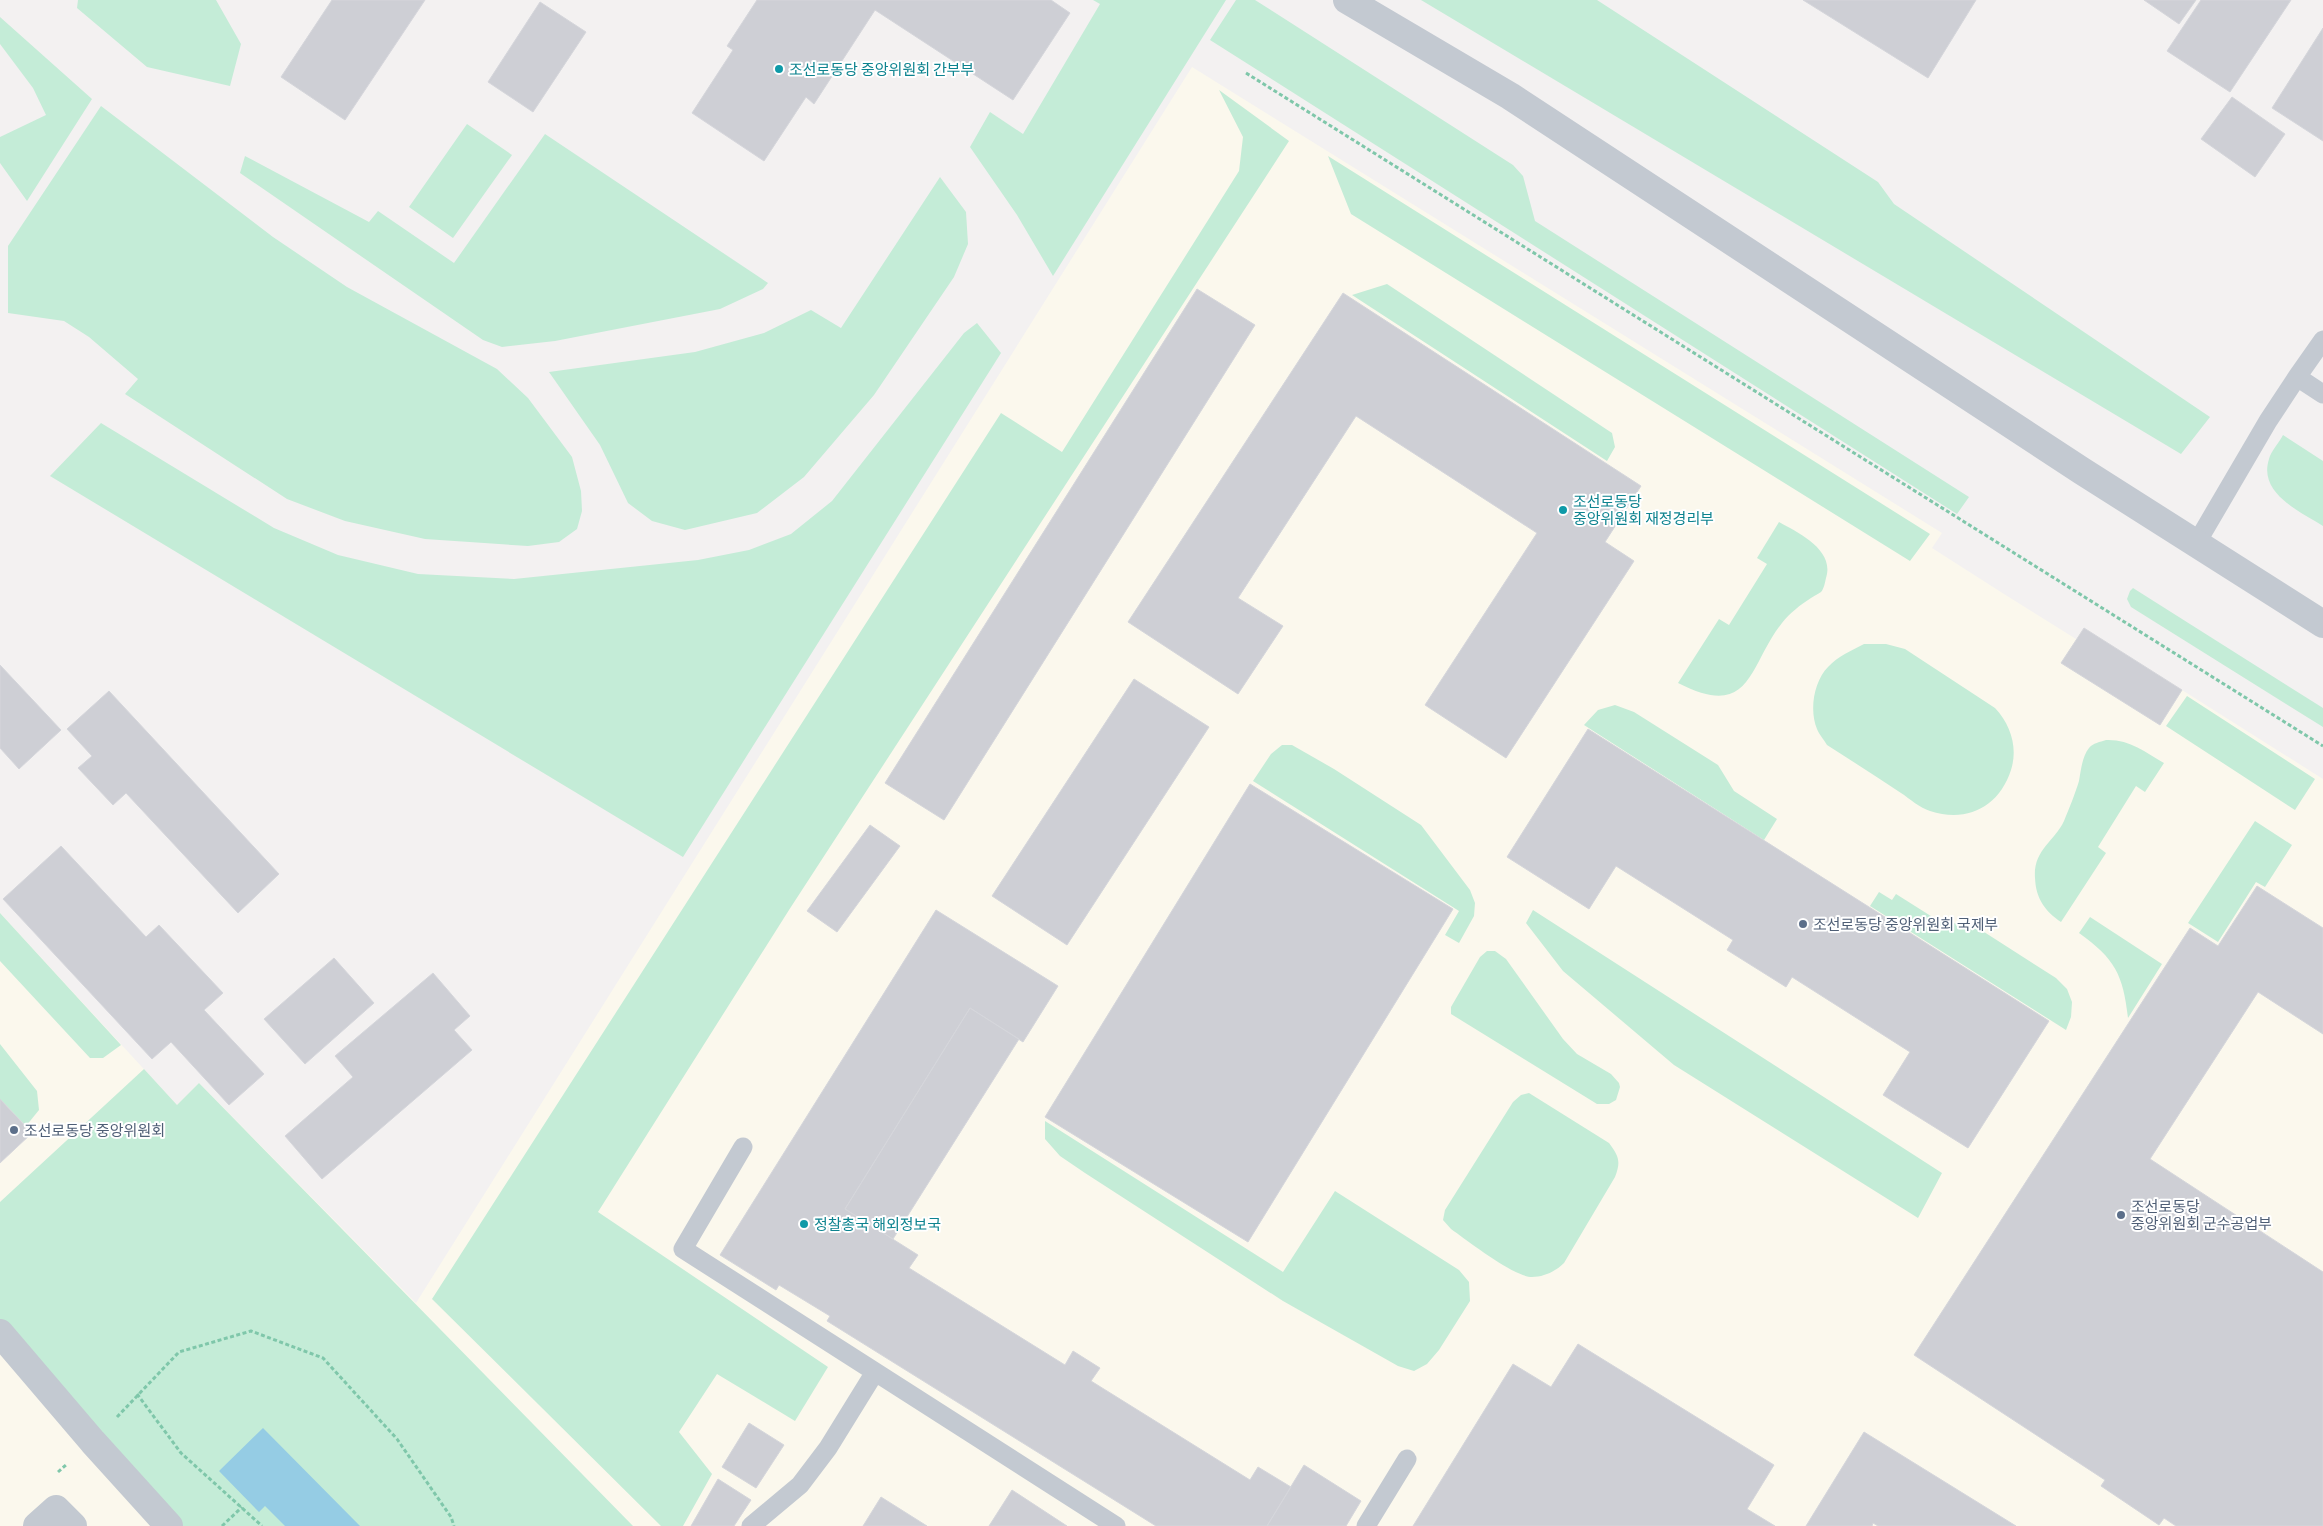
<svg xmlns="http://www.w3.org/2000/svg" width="2323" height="1526" viewBox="0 0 2323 1526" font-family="Manrope,'Noto Sans KR',sans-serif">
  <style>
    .commercial { fill: #fbf8ed }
    .green { fill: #c4ecd7 }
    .water { fill: #95cce4 }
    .building { fill: #cecfd5; stroke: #d5d6db }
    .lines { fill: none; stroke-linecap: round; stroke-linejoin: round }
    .path { stroke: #7fc7aa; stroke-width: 3; stroke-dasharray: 4 2.5; stroke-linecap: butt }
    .service { stroke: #c3c9d1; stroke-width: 19 }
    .pedestrian { stroke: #c3c9d1; stroke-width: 28 }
    .minor { stroke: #c3c9d1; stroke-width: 28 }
    .culture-dot { fill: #0f9aa8; stroke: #fff; stroke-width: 2 }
    .service-dot { fill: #5c6f8a; stroke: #fff; stroke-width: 2 }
    .labels { text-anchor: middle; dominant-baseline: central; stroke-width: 4; stroke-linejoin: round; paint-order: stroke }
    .culture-label { font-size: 15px; fill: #0d838f; stroke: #fff; text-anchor: start }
    .service-label { font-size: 15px; fill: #4e5e75; stroke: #fff; text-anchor: start }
  </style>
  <rect width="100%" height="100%" fill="#f3f1f1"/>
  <path class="commercial" d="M 1192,67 L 1942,533 L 1932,548 L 2004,594 L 2076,639 L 2084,628 L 2323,779 L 2323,1526 L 0,1526 L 0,913 L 177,1105 L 199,1083 L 416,1303 Z"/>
  <path class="green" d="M 78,0 L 216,0 L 241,44 L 230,86 L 147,67 L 77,8 Z
    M 1093,0 L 1226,0 L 1053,276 L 1017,215 L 970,147 L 990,112 L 1023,134 L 1100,4 Z
    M 1236,0 L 1255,0 L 1513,165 L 1523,176 L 1535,221 L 1969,497 L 1957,514 L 1210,40 Z
    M 1421,0 L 1597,0 L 1878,182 L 1894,204 L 2210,417 L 2181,454 Z
    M 0,17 L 92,99 L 27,201 L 0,163 L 0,137 L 46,115 L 33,88 L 0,44 Z
    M 1219,90 L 1289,141 L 789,910 L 598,1212 L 828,1367 L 795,1421 L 717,1374 L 679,1432 L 712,1474 L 683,1526 L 661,1526 L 432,1299 L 1001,413 L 1062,452 L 1239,171 L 1243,137 Z
    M 101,106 L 273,237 L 347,287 L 497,369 L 528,398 L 572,457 L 581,491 L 582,511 L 577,529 L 559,542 L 528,546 L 425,539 L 345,521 L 287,499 L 125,394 L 138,379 L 89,337 L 64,321 L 8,313 L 8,246 Z
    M 467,124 L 512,155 L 453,238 L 409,207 Z
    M 545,134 L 768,283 L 763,289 L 720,309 L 555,341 L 502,347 L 483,340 L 240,173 L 245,156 L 369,222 L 378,211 L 454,263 Z
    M 1328,156 L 1930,534 L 1910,561 L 1351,214 Z
    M 940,177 L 966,212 L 968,244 L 954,277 L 874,395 L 804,477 L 757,513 L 685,530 L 652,521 L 628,503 L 600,445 L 549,372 L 695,352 L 764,333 L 811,310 L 841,328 Z
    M 1387,284 L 1612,433 L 1615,447 L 1607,461 L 1352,295 Z
    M 977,323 L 1001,353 L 683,857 L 50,476 L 101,423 L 274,528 L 338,555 L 418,574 L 514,579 L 698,560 L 749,550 L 791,534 L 832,501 L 964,333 Z
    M 2283,435 L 2323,461 L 2323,526 C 2299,511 2258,493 2269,459 C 2271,451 2279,443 2283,435 Z
    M 1779,522 C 1799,533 1835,550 1826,578 C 1825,582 1824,589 1821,592 C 1818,594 1814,596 1811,598 C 1800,605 1790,613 1782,623 C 1748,666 1752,721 1678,683 L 1719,619 L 1729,625 L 1767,564 L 1757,558 Z
    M 2133,588 L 2323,708 L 2323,727 L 2131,607 L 2127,599 L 2130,591 Z
    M 1864,644 L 1886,644 L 1905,649 L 1995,708 C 2011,725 2018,748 2011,770 C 1999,807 1967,823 1930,811 C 1920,808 1910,799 1901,793 C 1877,777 1852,761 1827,745 C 1824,740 1819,734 1817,729 C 1809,710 1814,681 1828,667 C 1838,656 1851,651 1864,644 Z
    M 2187,696 L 2315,779 L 2295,810 L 2166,726 Z
    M 1615,705 L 1634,712 L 1718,765 L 1734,791 L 1777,819 L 1764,840 L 1584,725 L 1598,710 Z
    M 2106,740 C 2129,739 2145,752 2164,763 L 2145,792 L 2136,786 L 2098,847 L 2106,853 L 2061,922 C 2045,911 2036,899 2035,878 C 2033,850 2054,842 2064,821 C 2069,809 2075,794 2079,781 C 2081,770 2082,757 2089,748 C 2093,743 2100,742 2106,740 Z
    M 1282,745 L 1292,745 L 1334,769 L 1421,825 L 1470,890 L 1475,903 L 1474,916 L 1459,943 L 1445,935 L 1459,911 L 1253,781 L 1271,754 Z
    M 2255,821 L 2292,845 L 2265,887 L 2256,882 L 2218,942 L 2188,923 Z
    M 1879,892 L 1892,900 L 1896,894 L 1934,918 L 1981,930 L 2056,978 L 2067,989 L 2072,1002 L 2071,1017 L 2066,1030 L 1870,906 Z
    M 1533,910 L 1942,1173 L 1918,1218 L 1674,1065 L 1563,971 L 1526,923 Z
    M 0,913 L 121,1045 L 103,1058 L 90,1058 L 0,961 Z
    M 2090,917 L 2162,964 L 2128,1018 C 2123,974 2115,959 2079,933 Z
    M 1487,951 L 1495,951 L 1506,959 L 1563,1039 L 1577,1054 L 1611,1074 L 1619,1083 L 1620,1087 L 1616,1100 L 1609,1104 L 1597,1104 L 1451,1014 L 1451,1007 L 1480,957 Z
    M 0,1044 L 37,1091 L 39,1110 L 26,1126 L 0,1099 Z
    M 144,1069 L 177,1105 L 199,1083 L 633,1526 L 169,1526 L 0,1333 L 0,1202 Z
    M 1529,1093 L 1609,1143 C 1619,1156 1621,1162 1615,1177 L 1564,1263 C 1556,1271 1544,1277 1532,1277 C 1514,1277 1468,1241 1451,1229 L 1443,1220 L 1445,1210 L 1513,1102 L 1521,1095 Z
    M 1045,1121 L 1283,1272 L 1335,1191 L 1459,1270 L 1469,1282 L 1470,1301 L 1439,1350 L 1427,1364 L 1414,1371 L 1398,1366 L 1283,1301 L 1085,1173 L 1060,1156 L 1045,1139 Z"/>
  <path class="water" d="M 263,1428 L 360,1526 L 285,1526 L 265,1506 L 259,1512 L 219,1471 Z"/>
  <path class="building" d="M 332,0 L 425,0 L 345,120 L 281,77 Z
    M 757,0 L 1051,0 L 1070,13 L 1013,100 L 875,10 L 814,104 L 806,97 L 764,161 L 692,113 L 733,50 L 727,46 Z
    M 1803,0 L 1976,0 L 1928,78 Z
    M 2144,0 L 2196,0 L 2179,24 Z
    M 2201,0 L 2291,0 L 2230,92 L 2167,51 Z
    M 540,2 L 586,32 L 533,112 L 488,82 Z
    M 2323,28 L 2323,141 L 2272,108 Z
    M 2232,97 L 2285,134 L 2255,177 L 2201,139 Z
    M 1197,289 L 1255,325 L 944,820 L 885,783 Z
    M 1343,293 L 1641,486 L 1605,542 L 1634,561 L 1506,758 L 1425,705 L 1537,533 L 1356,416 L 1238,598 L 1283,626 L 1238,694 L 1128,622 Z
    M 2084,628 L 2182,690 L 2160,725 L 2061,663 Z
    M 0,665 L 61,730 L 19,769 L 0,748 Z
    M 1134,679 L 1209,727 L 1067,945 L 992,896 Z
    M 109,691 L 279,874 L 238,913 L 126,793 L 113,805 L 78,768 L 92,756 L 67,729 Z
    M 1588,729 L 2049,1021 L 1968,1148 L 1883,1095 L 1910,1052 L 1792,977 L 1786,987 L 1727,950 L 1733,940 L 1616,866 L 1589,909 L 1507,857 Z
    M 1250,784 L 1453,909 L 1248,1242 L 1045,1117 Z
    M 870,825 L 900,846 L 837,932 L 807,911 Z
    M 61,846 L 146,937 L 159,925 L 223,993 L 204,1010 L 264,1074 L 229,1105 L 171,1042 L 152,1059 L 3,899 Z
    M 2257,886 L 2323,928 L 2323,1034 L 2258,992 L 2150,1159 L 2323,1272 L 2323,1526 L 2176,1526 L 2164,1518 L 2159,1525 L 2101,1486 L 2105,1480 L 1914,1355 L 2190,928 L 2218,946 Z
    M 936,910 L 1058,986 L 1023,1042 L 970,1008 L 845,1209 L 918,1255 L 909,1268 L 1065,1365 L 1073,1351 L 1100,1368 L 1091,1381 L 1250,1480 L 1258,1467 L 1291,1487 L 1267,1526 L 1156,1526 L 827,1321 L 830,1316 L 779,1285 L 776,1290 L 720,1255 Z
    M 334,958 L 374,1003 L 305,1064 L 264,1019 Z
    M 433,973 L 470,1016 L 454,1030 L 472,1050 L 322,1179 L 285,1136 L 353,1077 L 335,1056 Z
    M 970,1008 L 1019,1039 L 893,1239 L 845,1209 Z
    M 0,1099 L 32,1133 L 0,1163 Z
    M 1578,1344 L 1774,1465 L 1747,1509 L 1775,1526 L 1413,1526 L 1513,1364 L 1551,1387 Z
    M 749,1423 L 784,1445 L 756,1488 L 722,1467 Z
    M 1864,1432 L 2016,1526 L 1878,1526 L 1873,1523 L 1872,1526 L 1806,1526 Z
    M 1304,1465 L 1361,1501 L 1346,1526 L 1267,1526 Z
    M 718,1479 L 751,1500 L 734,1526 L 691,1526 Z
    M 1012,1490 L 1067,1526 L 989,1526 Z
    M 881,1497 L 927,1526 L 863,1526 Z"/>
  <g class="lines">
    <path class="path" d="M 1246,73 L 2323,746
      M 137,1394 L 181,1453 L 262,1526
      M 117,1417 L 179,1352 L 251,1331 L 323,1358 L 397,1439 L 451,1517 L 454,1526
      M 58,1472 L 67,1464
      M 222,1526 L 242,1507"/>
    <path class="service" d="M 2323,340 L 2297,377 L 2323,394
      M 2196,544 L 2268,421 L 2297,377
      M 743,1147 L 683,1249 L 1116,1526
      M 751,1526 L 800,1485 L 828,1448 L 875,1372
      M 1366,1526 L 1407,1459"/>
    <path class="pedestrian" d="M 0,1333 L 93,1442 L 169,1526
      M 37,1526 L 56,1509 L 73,1526"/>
    <path class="minor" d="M 1347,0 L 1510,96 L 2082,471 L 2323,624"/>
  </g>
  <g class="culture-dot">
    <circle cx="779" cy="69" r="5"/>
    <circle cx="1563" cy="510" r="5"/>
    <circle cx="804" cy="1224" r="5"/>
  </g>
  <g class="service-dot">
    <circle cx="1803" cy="924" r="5"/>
    <circle cx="14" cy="1130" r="5"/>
    <circle cx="2121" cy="1215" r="5"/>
  </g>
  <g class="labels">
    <g class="culture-label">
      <text x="789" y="69">조선로동당 중앙위원회 간부부</text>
      <text x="1573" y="501">조선로동당<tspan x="1573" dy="17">중앙위원회 재정경리부</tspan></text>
      <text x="814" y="1224">정찰총국 해외정보국</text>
    </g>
    <g class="service-label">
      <text x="1813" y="924">조선로동당 중앙위원회 국제부</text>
      <text x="24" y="1130">조선로동당 중앙위원회</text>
      <text x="2131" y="1206">조선로동당<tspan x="2131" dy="17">중앙위원회 군수공업부</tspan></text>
    </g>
  </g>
</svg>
